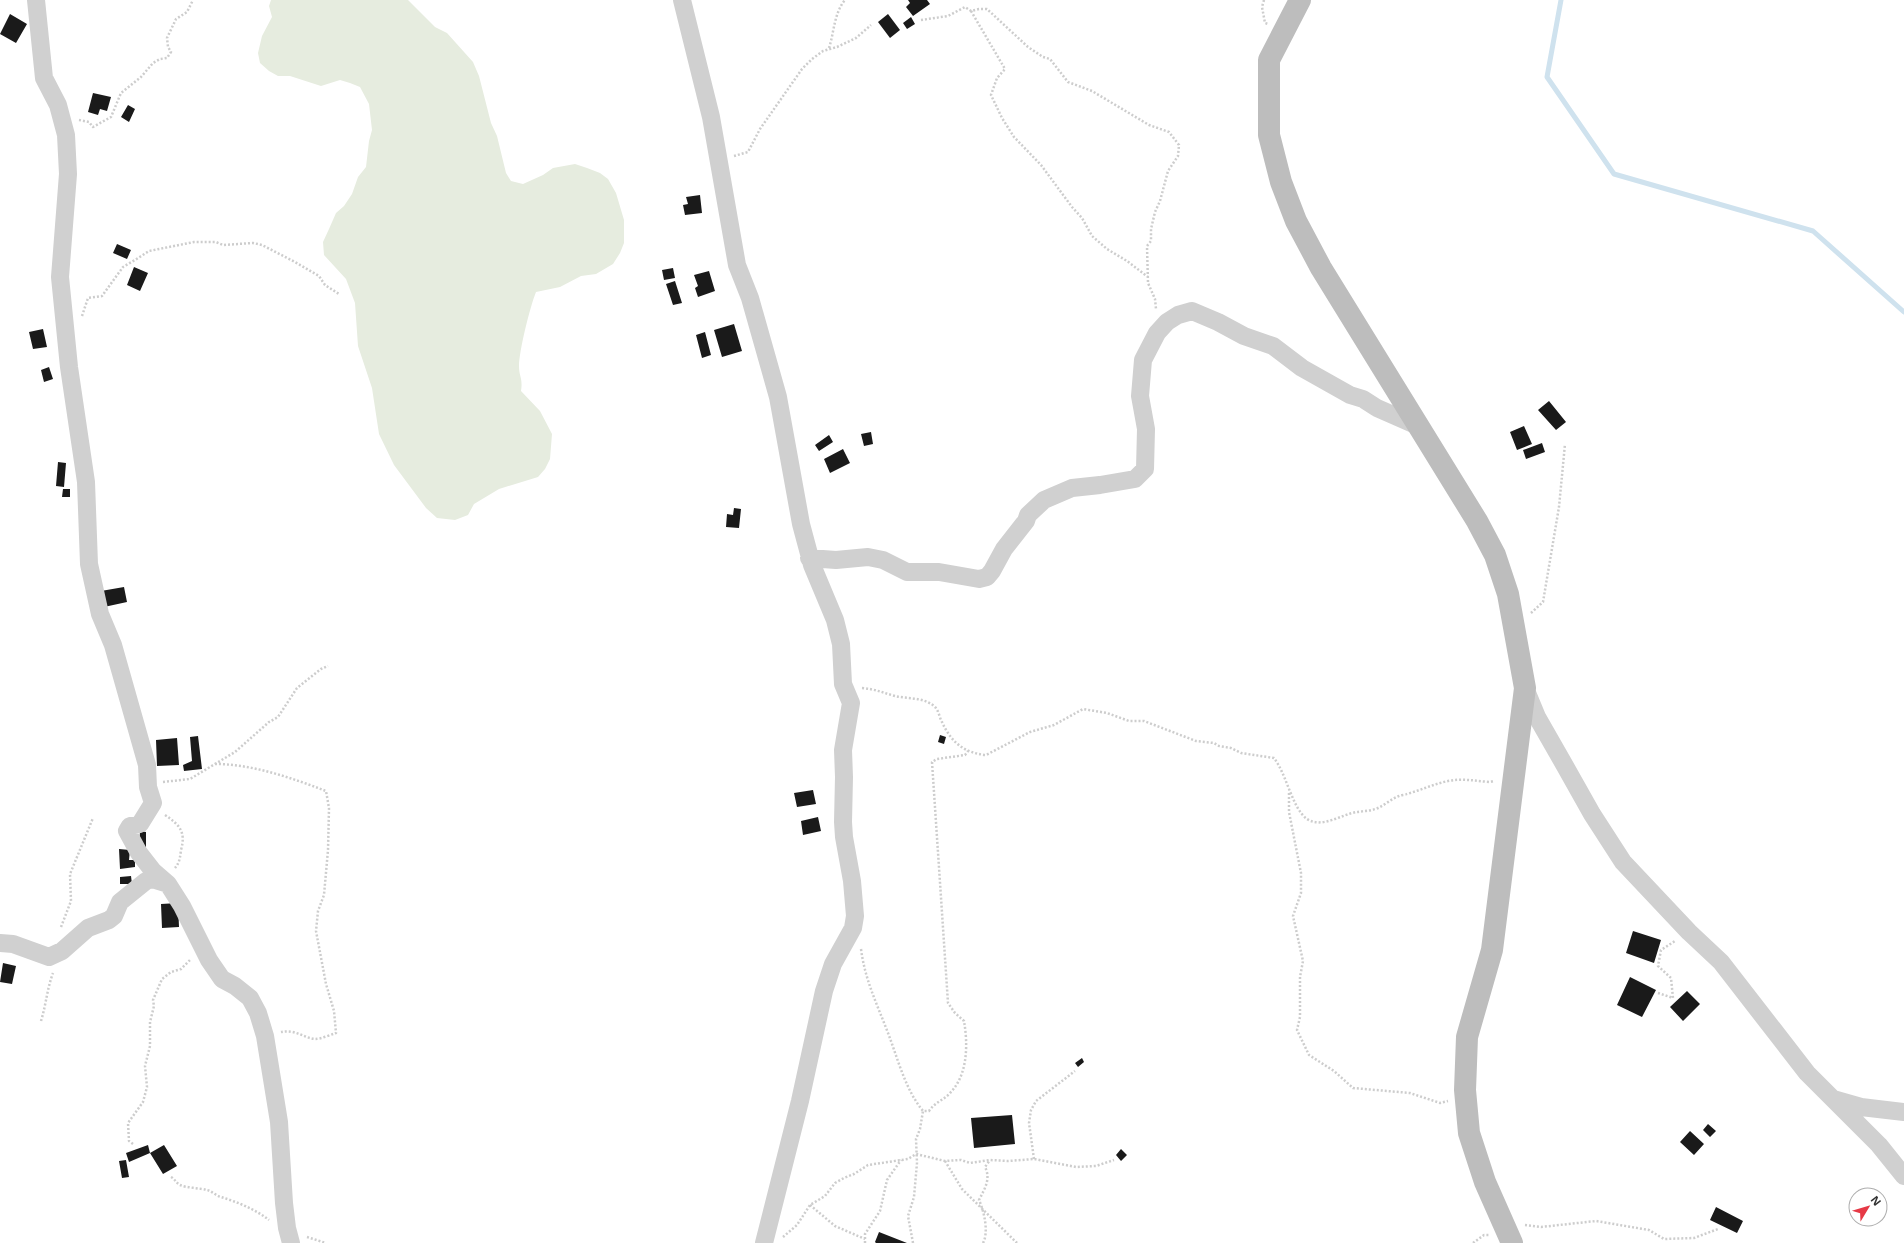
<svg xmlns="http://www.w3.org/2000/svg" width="1904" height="1243" viewBox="0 0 1904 1243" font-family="'Open Sans',sans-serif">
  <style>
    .green { fill: #e6ecdf }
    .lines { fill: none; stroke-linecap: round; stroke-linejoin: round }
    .stream { stroke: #cfe2ee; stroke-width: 5 }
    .building { fill: #1a1a1a }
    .path { stroke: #cdcdcd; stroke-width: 2.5; stroke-dasharray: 2 2; stroke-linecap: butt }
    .minor { stroke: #d0d0d0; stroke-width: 18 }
    .secondary { stroke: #bdbdbd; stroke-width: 22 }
  </style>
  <rect width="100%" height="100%" fill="#fff"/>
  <path class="green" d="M 271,0 L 408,0 L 435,27 L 447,33 L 473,62 L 479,76 L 491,123 L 497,136 L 506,173 L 511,181 L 523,184 L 543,175 L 553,168 L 575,164 L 587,168 L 600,173 L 608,179 L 616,193 L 624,220 L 624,243 L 620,253 L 613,264 L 596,274 L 581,276 L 560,287 L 536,292 C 530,307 519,351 519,366 C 519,377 523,378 521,391 L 540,411 L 552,434 L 550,459 L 545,469 L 538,477 L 499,489 L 474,504 L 468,515 L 455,520 L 437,518 L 426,508 L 394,465 L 379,434 L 372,388 L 358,346 L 355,303 L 346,279 L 324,255 L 323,242 L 329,229 L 336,213 L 344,206 L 352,194 L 358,177 L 366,167 L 369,141 L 372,130 L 369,104 L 360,87 L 350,83 L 340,80 L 321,86 L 290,76 L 278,76 L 269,71 L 260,63 L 258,53 L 262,36 L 272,17 L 269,6 Z"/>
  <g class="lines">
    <path class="stream" d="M 1561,0 L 1547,77 L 1614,174 L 1813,231 L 1904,312"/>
  </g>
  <path class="building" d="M 908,0 L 927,0 L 930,4 L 913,16 L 906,7 L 910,3 Z
    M 10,14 L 27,24 L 16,43 L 0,34 Z
    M 888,14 L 900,30 L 890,38 L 878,22 Z
    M 911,17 L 915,24 L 907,29 L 903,23 Z
    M 93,93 L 111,97 L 107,111 L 100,109 L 98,115 L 88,112 Z
    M 128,105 L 135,109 L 129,122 L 121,117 Z
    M 700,195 L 702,213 L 685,215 L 683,205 L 688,204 L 686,197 Z
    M 117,244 L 131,250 L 127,259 L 113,253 Z
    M 134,267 L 148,273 L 140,291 L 127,285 Z
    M 673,268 L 675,278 L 664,280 L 662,270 Z
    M 709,271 L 715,291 L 698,297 L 695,288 L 698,286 L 694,275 Z
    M 675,281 L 682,303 L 673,305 L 666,284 Z
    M 734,324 L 742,351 L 722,357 L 714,330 Z
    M 43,329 L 47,347 L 33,349 L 29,332 Z
    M 705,332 L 711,355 L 702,358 L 696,335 Z
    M 49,367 L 53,379 L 44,382 L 41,370 Z
    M 1549,401 L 1566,422 L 1556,430 L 1538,410 Z
    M 1524,426 L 1532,444 L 1517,450 L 1510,432 Z
    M 871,432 L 873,444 L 864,446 L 861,434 Z
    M 829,435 L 833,442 L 819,451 L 815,445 Z
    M 1542,443 L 1545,452 L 1526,459 L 1523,450 Z
    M 843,449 L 850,463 L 830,473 L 824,459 Z
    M 58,462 L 66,463 L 64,487 L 56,486 Z
    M 63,489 L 70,489 L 70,497 L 62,497 Z
    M 734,508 L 741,509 L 739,528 L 726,527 L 727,514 L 733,515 Z
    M 124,587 L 127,602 L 104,607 L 101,591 Z
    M 940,735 L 946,737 L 944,744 L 938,742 Z
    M 198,736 L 202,769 L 184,771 L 183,765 L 192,761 L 190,737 Z
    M 177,738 L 179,765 L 157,766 L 156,740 Z
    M 813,790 L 816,804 L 797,807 L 794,793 Z
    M 818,817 L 821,831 L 803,835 L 801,821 Z
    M 140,831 L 146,832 L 146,847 L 139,847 Z
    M 119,849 L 130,850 L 129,860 L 135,860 L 135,867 L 120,869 Z
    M 131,876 L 132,884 L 120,884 L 120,877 Z
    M 178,903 L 179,927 L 162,928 L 161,904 Z
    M 1633,931 L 1661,940 L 1654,963 L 1626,953 Z
    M 3,963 L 16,966 L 12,984 L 0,982 Z
    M 1630,977 L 1656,990 L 1642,1017 L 1617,1005 Z
    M 1687,991 L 1700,1004 L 1683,1021 L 1670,1007 Z
    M 1082,1058 L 1084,1062 L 1078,1067 L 1075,1063 Z
    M 1012,1115 L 1015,1144 L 974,1148 L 971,1118 Z
    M 1708,1124 L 1716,1131 L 1710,1137 L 1703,1130 Z
    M 1690,1131 L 1704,1144 L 1694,1155 L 1680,1142 Z
    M 148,1145 L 150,1153 L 129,1162 L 126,1153 Z
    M 164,1145 L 177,1166 L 163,1174 L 150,1153 Z
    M 1121,1149 L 1127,1155 L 1121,1161 L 1116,1155 Z
    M 126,1160 L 129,1177 L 122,1178 L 119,1161 Z
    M 1716,1207 L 1743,1221 L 1737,1233 L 1710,1220 Z
    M 879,1232 L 907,1243 L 876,1243 L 875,1242 Z"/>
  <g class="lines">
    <path class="path" d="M 1264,0 L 1262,7 L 1265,23 L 1268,24
      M 971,11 L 1005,69 L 997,78 L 991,95 L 1002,118 L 1014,137 L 1041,165 L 1072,207 L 1082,218 L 1092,236 L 1107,249 L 1127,261 L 1148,277
      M 921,20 L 948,16 L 965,7 L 971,11 L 979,9 L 987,9 L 1028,47 L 1043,57 L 1050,59 L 1068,82 L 1092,91 L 1149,125 L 1169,132 L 1179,145 L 1178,156 L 1168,171 L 1160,201 L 1155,212 L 1151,229 L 1151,241 L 1147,246 L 1148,283 L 1155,299 L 1156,309
      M 829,48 C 834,33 834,13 845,0
      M 79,120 L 89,122 L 93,127 L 111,117 L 121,93 L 141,77 L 153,63 L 160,59 L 167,58 L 171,52 L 168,47 L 167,38 L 176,19 L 187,12 L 193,0
      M 734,156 L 748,152 L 760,129 L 802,69 L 812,59 L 823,51 L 837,47 L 856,38 L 871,25
      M 82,316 L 88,298 L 102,296 L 123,267 L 135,260 L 149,251 L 194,242 L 216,242 L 223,245 L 253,243 L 262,245 L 295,262 L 319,276 L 325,285 L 339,294
      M 1531,613 L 1543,602 L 1559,507 L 1565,444
      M 862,688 C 875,689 884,693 895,696 C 908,699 923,697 934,706 C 939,710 939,717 942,722 C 951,742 964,753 986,755 L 1030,732 L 1054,725 L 1083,709 L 1107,713 L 1129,721 L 1144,721 L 1196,741 L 1214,743 L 1219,746 L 1231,748 L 1241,753 L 1274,758 C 1287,775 1292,808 1307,819 C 1322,829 1342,814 1357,812 C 1364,811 1371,811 1378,808 C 1385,805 1391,799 1399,796 C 1401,795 1405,795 1407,794 C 1421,790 1434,784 1448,781 C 1462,778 1475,781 1490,782 L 1494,781
      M 215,764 C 252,764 292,778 326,791 L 329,808 L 328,850 L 324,895 L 318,911 L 316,931 L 326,984 L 334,1011 L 336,1033 C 330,1035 321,1039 315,1039 C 304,1038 295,1029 281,1032
      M 163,782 L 190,779 L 235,752 L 269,722 L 278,717 L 297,688 L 321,669 L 328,666
      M 1289,793 L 1289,812 L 1301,873 L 1301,893 L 1293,916 L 1303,961 L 1300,977 L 1300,1017 L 1297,1030 L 1309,1055 L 1334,1071 L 1353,1088 L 1410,1093 L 1440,1103 L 1448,1101
      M 165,815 C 180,825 186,832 181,850 C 180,857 180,862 175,868
      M 61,927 L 71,901 L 70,874 L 93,818
      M 861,949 C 865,980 877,1004 888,1033 C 898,1059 905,1089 923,1111 L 929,1111 C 935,1102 944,1100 950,1093 C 968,1075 968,1044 964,1021 L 955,1013 L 948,1003 L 932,762 L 937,759 L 965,755 L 968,751
      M 1658,993 L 1673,998 L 1671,978 L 1658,966 L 1661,950 L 1675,941
      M 41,1021 C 46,1005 47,989 53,973
      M 133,1144 L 129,1141 L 128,1123 L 143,1102 L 147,1087 L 145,1066 L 150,1046 L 150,1022 L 154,1006 L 153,1000 L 162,979 L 171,972 L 181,969 L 190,960
      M 1034,1159 L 1029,1123 L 1031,1110 L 1036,1101 L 1075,1071
      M 945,1161 L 962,1189 L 1017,1243
      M 171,1177 C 175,1179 176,1183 180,1185 C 187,1188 200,1188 207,1190 C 212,1191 216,1196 221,1197 C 237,1202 255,1209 269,1220
      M 810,1205 L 835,1226 L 865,1239
      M 1525,1225 L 1541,1227 L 1596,1221 L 1649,1230 L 1664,1239 L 1694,1238 L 1718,1229
      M 307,1237 L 326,1243
      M 783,1237 L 797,1225 L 810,1205 L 825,1196 L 835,1183 L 844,1178 L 854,1174 L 868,1165 L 908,1159 L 916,1154 L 945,1161 L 961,1160 L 970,1163 L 990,1160 L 1008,1161 L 1034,1159 L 1076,1167 L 1096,1166 L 1114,1160
      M 865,1243 L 865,1234 L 880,1211 L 887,1180 L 901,1160
      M 913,1243 L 908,1216 L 914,1197 L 917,1163 L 916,1139 L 920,1129 L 923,1111
      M 983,1243 C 989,1232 984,1211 979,1200 C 985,1188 991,1179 985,1167 L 990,1160
      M 1473,1243 L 1484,1235 L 1489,1235"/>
    <path class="minor" d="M 36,0 L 44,78 L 58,105 L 66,135 L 68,174 L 60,277 L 69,367 L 86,482 L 89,564 L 100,614 L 113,645 L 147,765 L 148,787 L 153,803 L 140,824 L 130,826 L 127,831 L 139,853 L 153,871 L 168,884 L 182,906 L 209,960 L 222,979 L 235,986 L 250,998 L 258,1013 L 265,1036 L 279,1122 L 284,1203 L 287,1228 L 291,1243
      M 682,0 L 711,117 L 737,265 L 750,298 L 778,397 L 801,524 L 812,565 L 835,620 L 841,644 L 843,684 L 851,703 L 843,750 L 844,777 L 843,822 L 844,837 L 852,881 L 855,916 L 853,928 L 833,964 L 824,991 L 800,1101 L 764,1243
      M 809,558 L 836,560 L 868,557 L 883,560 L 907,572 L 939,572 L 979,579 L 987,577 L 992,571 L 1004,549 L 1026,521 L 1028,515 L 1044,500 L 1072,488 L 1100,485 L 1135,479 L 1145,469 L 1146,429 L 1140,396 L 1143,360 L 1157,333 L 1167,322 L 1178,315 L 1192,311 L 1218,322 L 1244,336 L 1273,346 L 1302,368 L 1350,395 L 1363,399 L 1377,408 L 1418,426
      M 1525,688 L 1537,717 L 1565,766 L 1592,814 L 1623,862 L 1689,932 L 1721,962 L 1807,1073 L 1879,1145 L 1904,1176
      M 0,943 L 13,944 L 49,957 L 62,951 L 88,928 L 109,920 L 114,916 L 120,902 L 146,881 L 152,879 L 168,884
      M 1833,1099 L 1861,1107 L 1904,1112"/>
    <path class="secondary" d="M 1300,0 L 1269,60 L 1269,135 L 1281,182 L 1296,221 L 1321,268 L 1477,521 L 1495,555 L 1508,594 L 1525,688 L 1492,950 L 1467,1037 L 1465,1090 L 1469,1133 L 1485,1182 L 1512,1243"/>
  </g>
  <g transform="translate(1868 1207) rotate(52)"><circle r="19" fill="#ffffff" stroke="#adadad"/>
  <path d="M0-3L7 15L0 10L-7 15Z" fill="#e63946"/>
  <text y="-6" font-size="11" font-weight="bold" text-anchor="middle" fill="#333333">N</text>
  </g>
</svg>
